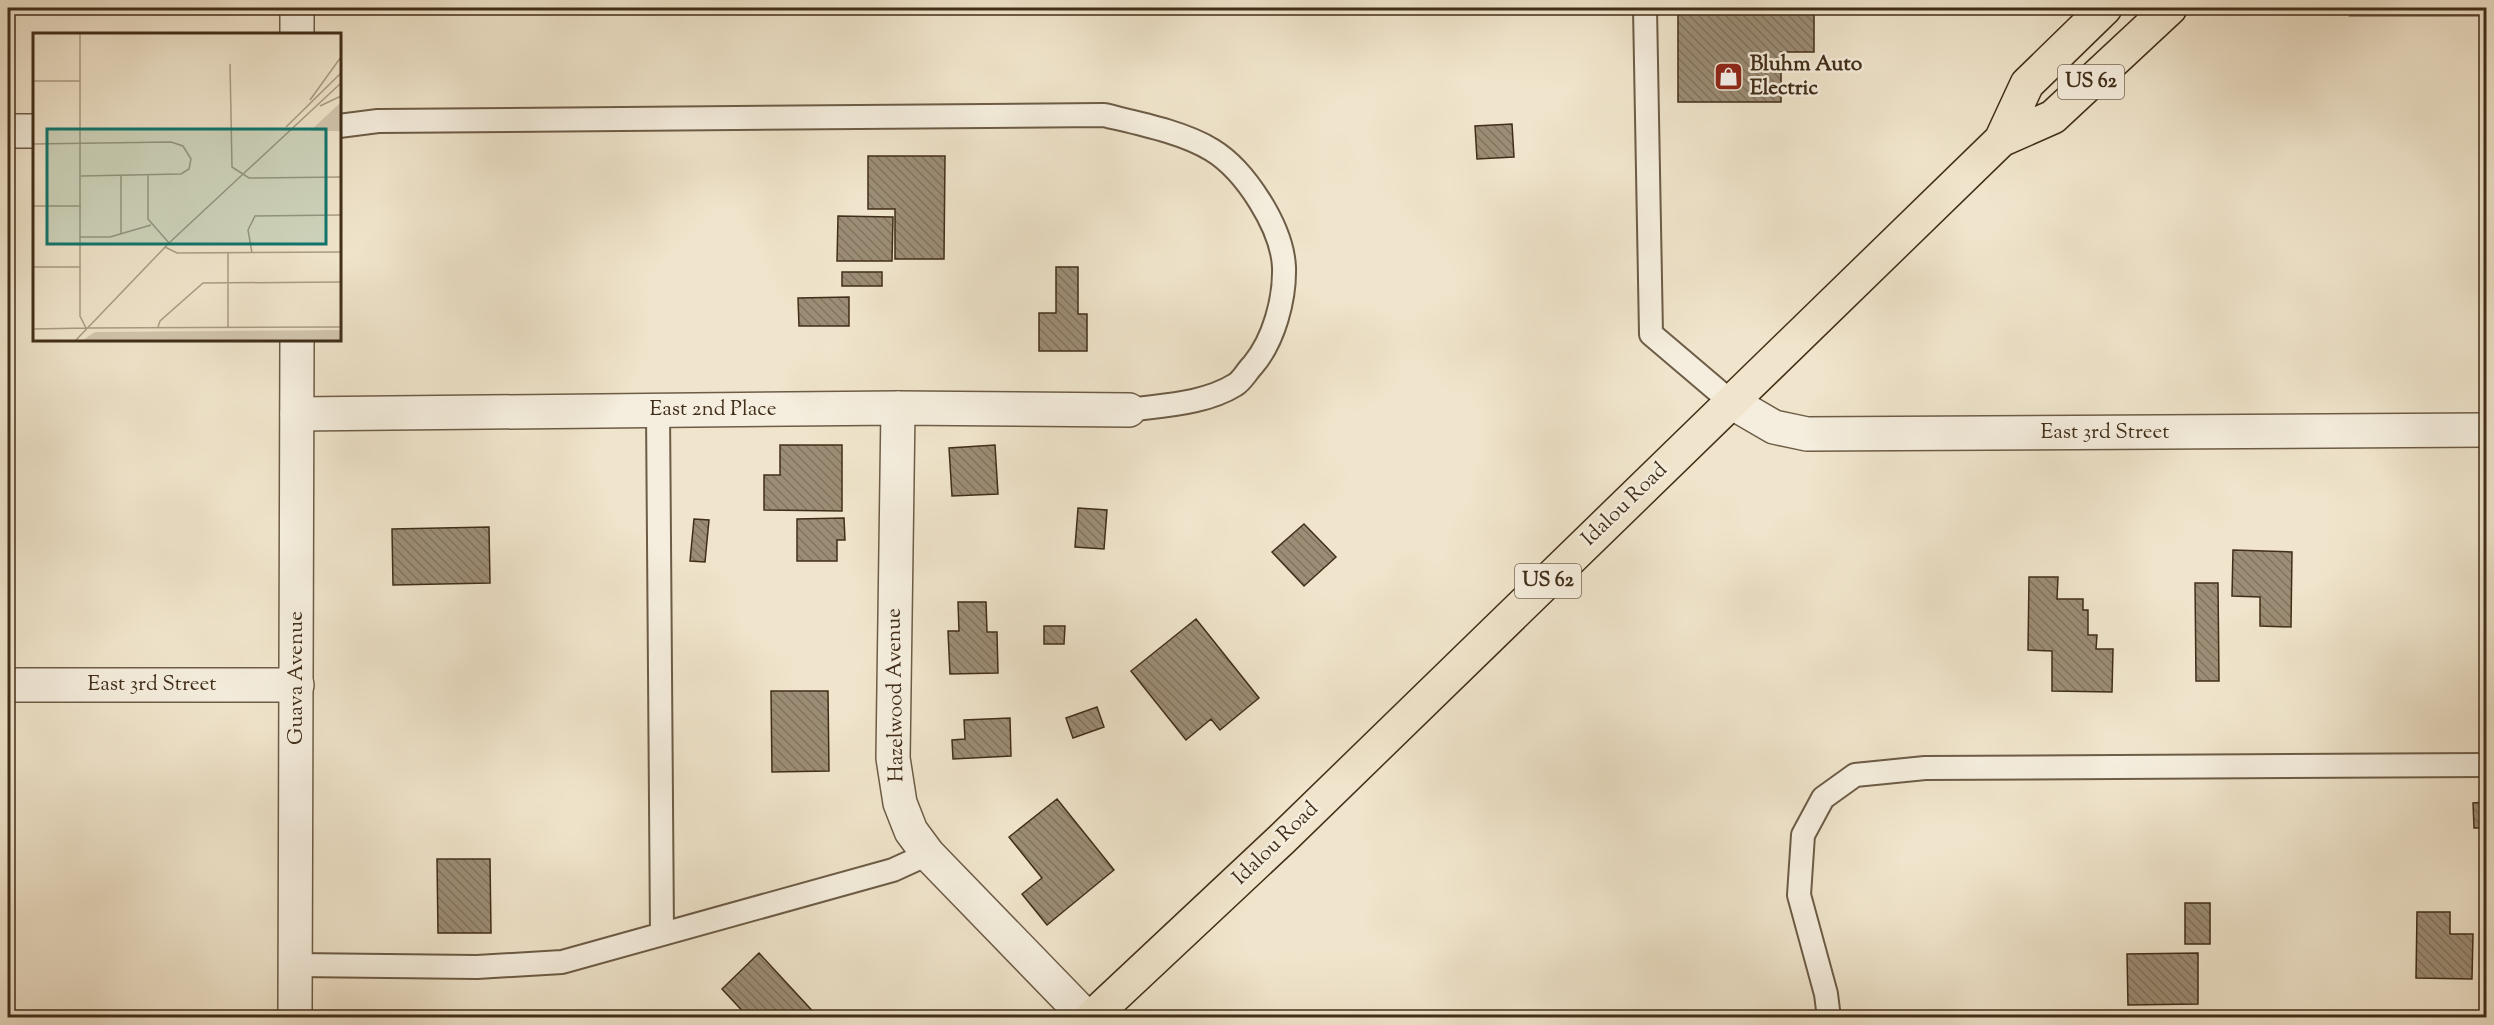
<svg xmlns="http://www.w3.org/2000/svg" width="2494" height="1025" viewBox="0 0 2494 1025" font-family="'Sorts Mill Goudy',serif">
  <style>
    .grass { fill: url(#grass-tufts); stroke: #8a7a64; stroke-width: 1.5 }
    .building { fill: url(#building-back-hatch); stroke: #412e19; stroke-width: 1.5 }
    .lines { fill: none; stroke-linecap: round; stroke-linejoin: round }
    .service-casing { stroke: #6d5c46; stroke-width: 26 }
    .minor-casing { stroke: #6d5c46; stroke-width: 36 }
    .tertiary-casing { stroke: #6d5c46; stroke-width: 36 }
    .primary-casing { stroke: #412e19; stroke-width: 36 }
    .service { stroke: #f5eede; stroke-width: 22 }
    .minor { stroke: #f5eede; stroke-width: 33 }
    .tertiary { stroke: #f5eede; stroke-width: 33 }
    .primary { stroke: #f0e5cc; stroke-width: 33 }
    .labels { text-anchor: middle; dominant-baseline: central; stroke-width: 5; stroke-linejoin: round; paint-order: stroke }
    .shield { fill: #f5eede; stroke: #776854; stroke-width: 1.5 }
    .shield-label { font-size: 20px; font-weight: bold; fill: #412e19 }
    .poi-label { font-size: 21px; font-weight: bold; fill: #412e19; stroke: #f5eede; text-anchor: start }
    .street-label { font-size: 21px; fill: #412e19; stroke: #f5eede }
    .inset-road { fill: none; stroke: #aa9c84; stroke-width: 1.5 }
    .view { fill: #0f766e; fill-opacity: 0.15; stroke: #0f766e; stroke-width: 3 }
    .inset-edge { fill: none; stroke: #412e19; stroke-width: 3 }
  </style>
  <defs>
    <pattern id="grass-tufts" width="24" height="20" patternUnits="userSpaceOnUse" patternTransform="scale(1.5)"><rect width="24" height="20" fill="#d2c6ae"/><path d="M3 7l-1-3M5 7V3M7 7l1-3M15 17l-1-3M17 17v-4M19 17l1-3" fill="none" stroke="#b6aa95"/></pattern>
    <pattern id="building-back-hatch" width="6" height="6" patternUnits="userSpaceOnUse" patternTransform="scale(1.5)"><rect width="6" height="6" fill="#9c8d76"/><path d="M-1 5l2 2M0 0l6 6M5-1l2 2" fill="none" stroke="#817460"/></pattern>
  </defs>
  <rect width="100%" height="100%" fill="#f0e5cc"/>
  <filter id="stains"><feTurbulence type="fractalNoise" baseFrequency=".00333" numOctaves="4"/><feColorMatrix values="0 0 0 0 .2 0 0 0 0 .09 0 0 0 0 .02 0 0 0 .5 -.17"/></filter>
  <radialGradient id="worn" r=".72"><stop offset=".6" stop-color="#630" stop-opacity="0"/><stop offset="1" stop-color="#630" stop-opacity=".3"/></radialGradient>
  <path class="grass" d="M 2359,8 L 2486,8 L 2486,16 L 2350,16 Z"/>
  <path class="building" d="M 1678,8 L 1814,8 L 1814,52 L 1781,52 L 1781,102 L 1678,102 Z
    M 1512,124 L 1514,157 L 1477,159 L 1475,126 Z
    M 868,156 L 945,156 L 944,259 L 895,259 L 895,209 L 868,209 Z
    M 838,216 L 893,217 L 892,261 L 837,261 Z
    M 1056,267 L 1078,267 L 1078,314 L 1087,314 L 1087,351 L 1039,351 L 1039,313 L 1056,313 Z
    M 842,272 L 882,272 L 882,286 L 842,286 Z
    M 849,297 L 849,326 L 799,326 L 798,298 Z
    M 780,445 L 842,445 L 842,511 L 764,510 L 764,475 L 780,475 Z
    M 995,445 L 998,494 L 952,496 L 949,448 Z
    M 1078,508 L 1107,510 L 1104,549 L 1075,547 Z
    M 844,518 L 845,540 L 837,540 L 837,561 L 797,561 L 797,519 Z
    M 694,519 L 709,520 L 705,562 L 690,561 Z
    M 1304,524 L 1336,557 L 1304,586 L 1272,552 Z
    M 489,527 L 490,583 L 393,585 L 392,529 Z
    M 2233,550 L 2292,552 L 2291,627 L 2260,626 L 2260,597 L 2232,596 Z
    M 2029,577 L 2058,577 L 2057,599 L 2083,599 L 2083,610 L 2088,610 L 2088,635 L 2097,635 L 2096,649 L 2113,649 L 2112,692 L 2052,691 L 2052,651 L 2028,650 Z
    M 2195,583 L 2218,583 L 2219,681 L 2196,681 Z
    M 958,602 L 986,602 L 987,632 L 997,632 L 998,673 L 950,674 L 948,631 L 959,631 Z
    M 1196,619 L 1259,698 L 1220,730 L 1211,719 L 1186,740 L 1131,671 Z
    M 1044,626 L 1065,626 L 1064,644 L 1044,644 Z
    M 771,691 L 828,691 L 829,771 L 772,772 Z
    M 1097,707 L 1104,727 L 1073,738 L 1066,718 Z
    M 1010,718 L 1011,756 L 953,759 L 952,740 L 965,739 L 964,720 Z
    M 1057,799 L 1114,870 L 1047,925 L 1022,894 L 1042,878 L 1009,837 Z
    M 2486,802 L 2486,828 L 2474,828 L 2473,803 Z
    M 437,859 L 490,859 L 491,933 L 438,933 Z
    M 2185,903 L 2210,903 L 2210,944 L 2185,944 Z
    M 2417,912 L 2450,912 L 2450,934 L 2473,934 L 2472,979 L 2416,978 Z
    M 759,953 L 819,1018 L 749,1018 L 722,989 Z
    M 2198,953 L 2198,1004 L 2128,1005 L 2127,954 Z"/>
  <g class="lines">
    <defs>
      <path id="service" d="M 1645,8 L 1651,334 L 1731,402
        M 339,126 L 378,121 L 1104,115 C 1137,123 1183,132 1212,150 C 1245,170 1282,227 1284,267 C 1285,299 1274,340 1253,365 C 1247,371 1242,381 1235,385 C 1204,404 1164,405 1129,410
        M 658,410 L 662,933
        M 296,965 L 477,967 L 562,962 L 893,870 L 928,854
        M 1829,1018 L 1826,994 L 1799,895 L 1803,835 L 1823,798 L 1855,775 L 1925,768 L 2486,765"/>
      <path id="minor" d="M 8,131 L 34,131
        M 1731,402 L 1774,427 L 1807,434 L 2486,430
        M 898,408 L 893,758 L 900,803 L 911,831 L 928,854 L 1087,1018
        M 297,414 L 898,408 L 1129,410
        M 8,685 L 297,685"/>
      <path id="tertiary" d="M 297,8 L 297,34
        M 295,1018 L 297,339"/>
      <path id="primary" d="M 2001,140 L 2053,117 L 2170,8
        M 1091,1018 L 1282,839 L 2001,140 L 2027,84 L 2105,8"/>
    </defs>
    <use href="#service" class="service-casing"/>
    <use href="#minor" class="minor-casing"/>
    <use href="#tertiary" class="tertiary-casing"/>
    <use href="#primary" class="primary-casing"/>
    <use href="#service" class="service"/>
    <use href="#minor" class="minor"/>
    <use href="#tertiary" class="tertiary"/>
    <use href="#primary" class="primary"/>
  </g>
  <defs>
    <symbol id="shop-square" viewBox="-11 -11 22 22"><rect x="-9" y="-9" width="18" height="18" rx="4" fill="#8f2418" stroke="#f5eede"/><path d="M-5-2.5h2.3a2.7 3.5 0 0 1 5.4 0H5L5.5 6h-11ZM-1.5-2.5h3a1.5 2.3 0 0 0-3 0Z" fill="#fff"/></symbol>
  </defs>
  <g fill-rule="evenodd">
    <use href="#shop-square" x="1712" y="60" width="33" height="33"/>
  </g>
  <g class="labels">
    <g class="shield">
      <rect x="2058" y="65" width="66" height="34" rx="4.5"/>
      <rect x="1515" y="564" width="66" height="34" rx="4.5"/>
    </g>
    <g class="shield-label">
      <text x="2091" y="82">US 62</text>
      <text x="1548" y="581">US 62</text>
    </g>
    <g class="poi-label">
      <text x="1750" y="65">Bluhm Auto<tspan x="1750" dy="24">Electric</tspan></text>
    </g>
    <g class="street-label">
      <text x="713" y="410">East 2nd Place</text>
      <text x="2105" y="433">East 3rd Street</text>
      <text transform="translate(1625 505) rotate(-44)">Idalou Road</text>
      <text transform="translate(297 678) rotate(-90)">Guava Avenue</text>
      <text x="152" y="685">East 3rd Street</text>
      <text transform="translate(896 695) rotate(-91)">Hazelwood Avenue</text>
      <text transform="translate(1276 844) rotate(-44)">Idalou Road</text>
    </g>
  </g>
  <g transform="translate(33 33)">
    <rect width="308" height="308" fill="#f0e5cc"/>
    <path d="M 307,70 L 307,98 L 277,98 Z" fill="#d2c6ae"/>
    <path d="M 308,297 L 307,307 L 50,307 L 62,299 Z" fill="#d2c6ae"/>
    <path class="inset-road" d="M 197,31 L 199,134 L 216,145 L 308,144M 0,48 L 47,48M 277,67 L 308,24M 287,73 L 308,63M 253,94 L 308,40M 0,111 L 138,109 L 150,113 L 158,126 L 156,136 L 148,141 L 48,143M 88,142 L 88,201M 115,142 L 115,186 L 136,210M 0,173 L 48,173M 47,204 L 77,204 L 118,192M 132,214 L 144,220 L 308,219M 195,220 L 195,295M 219,220 L 215,197 L 222,183 L 308,182M 0,234 L 47,234M 125,294 L 127,288 L 170,250 L 308,249M 53,295 L 308,294M 0,296 L 53,295 L 47,283 L 47,1M 43,307 L 136,210 L 308,50"/>
    <path class="view" d="M 14,96 L 293,96 L 293,211 L 14,211 Z"/>
    <rect width="308" height="308" class="inset-edge"/>
  </g>
  <rect width="2494" height="1025" fill="none" stroke="#f0e5cc" stroke-width="30"/>
  <rect x="9" y="9" width="2476" height="1007" fill="none" stroke="#412e19" stroke-width="3"/>
  <rect x="15" y="15" width="2464" height="995" fill="none" stroke="#412e19" stroke-width="1.5"/>
  <rect width="100%" height="100%" filter="url(#stains)"/>
  <rect width="100%" height="100%" fill="url(#worn)"/>
</svg>
